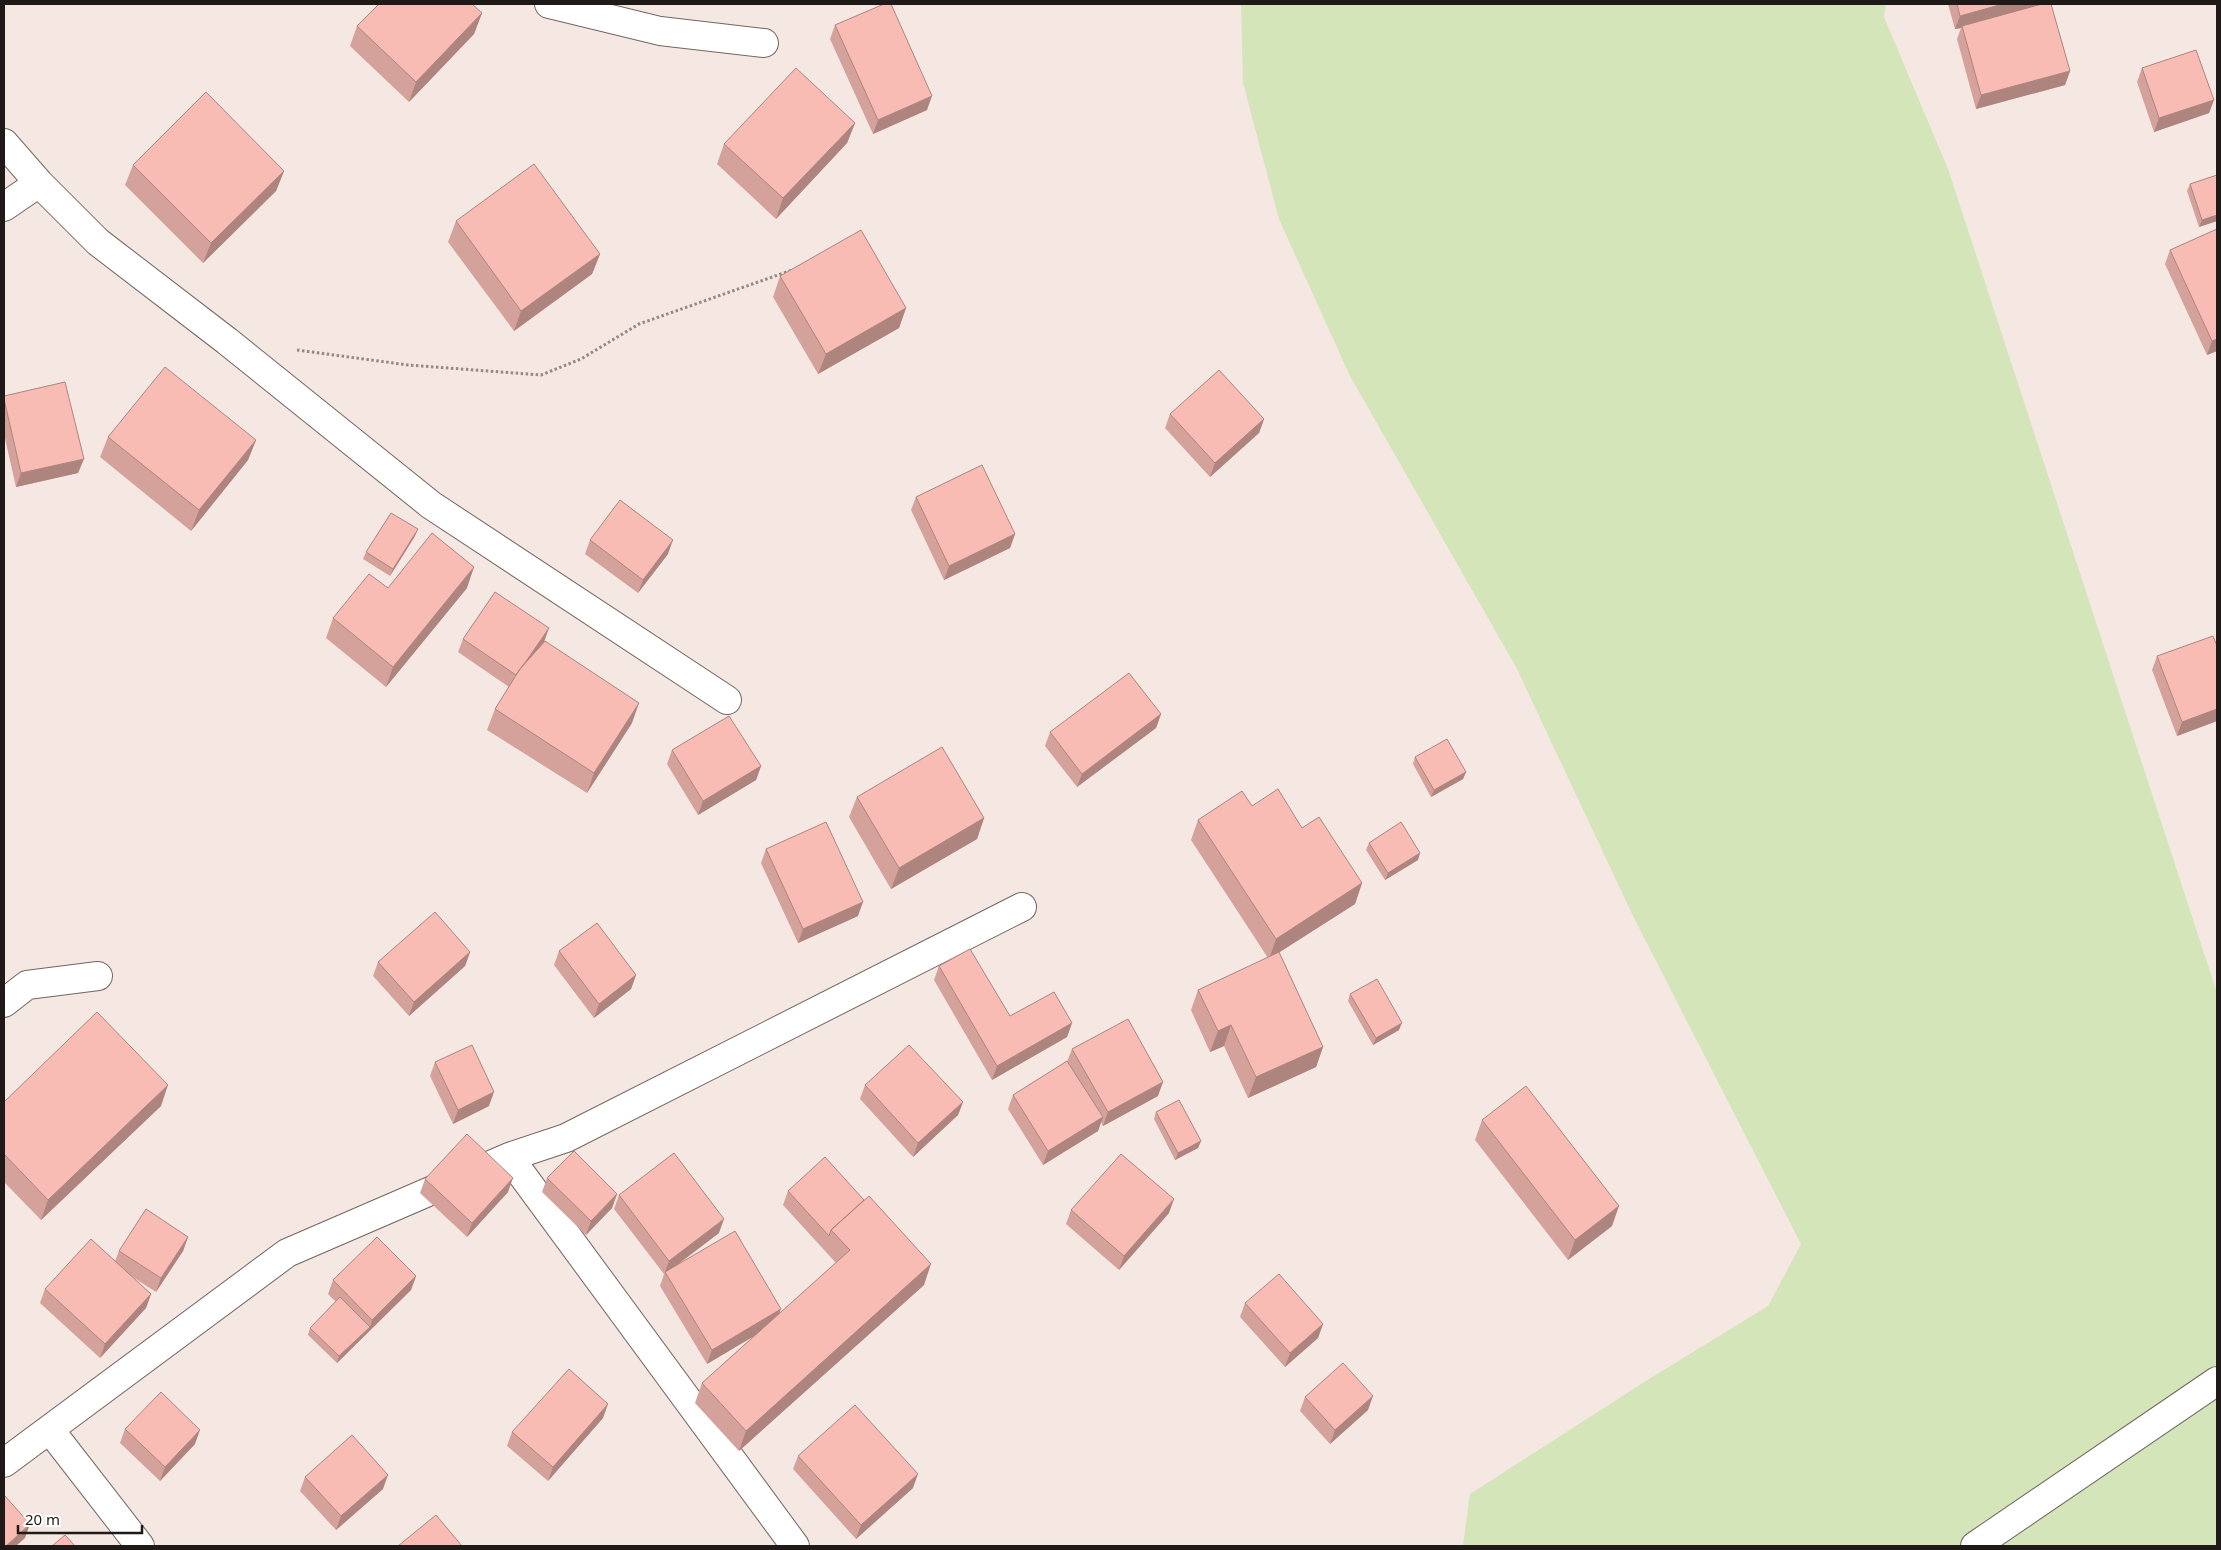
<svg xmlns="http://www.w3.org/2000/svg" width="2221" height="1550" viewBox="0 0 2221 1550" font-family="'Noto Sans',sans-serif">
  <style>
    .green { fill: #d3e5b9 }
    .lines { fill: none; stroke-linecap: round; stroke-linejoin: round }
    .minor-casing { stroke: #716661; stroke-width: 30 }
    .path { stroke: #938986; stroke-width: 3; stroke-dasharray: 2.5 2.5; stroke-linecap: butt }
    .minor { stroke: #fff; stroke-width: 28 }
    .wall { fill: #d5a29b }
    .shaded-wall { fill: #ae847e }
    .building { fill: #f8bcb4; stroke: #ae847e }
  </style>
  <rect width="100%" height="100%" fill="#f5e8e3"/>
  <path class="green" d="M 1241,4 L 1886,4 L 1884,17 L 1948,169 L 2217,993 L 2217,1546 L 1463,1546 L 1470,1494 L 1649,1379 L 1768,1306 L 1801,1244 L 1634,918 L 1516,667 L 1350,376 L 1279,219 L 1243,83 Z"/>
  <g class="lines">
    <defs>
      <path id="minor" d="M 549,4 L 660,31 L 764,43
        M 4,143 L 39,183 L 98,242 L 227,341 L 431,505 L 727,700
        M 4,207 L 39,183
        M 4,1003 L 27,985 L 98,976
        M 509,1157 L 795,1546
        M 50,1430 L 140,1546
        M 4,1463 L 287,1253 L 509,1157 L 566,1138 L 1022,907
        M 1975,1546 L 2217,1381"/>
    </defs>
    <use href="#minor" class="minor-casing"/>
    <path class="path" d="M 297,350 L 408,365 L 541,375 L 581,359 L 639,324 L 792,270"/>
    <use href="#minor" class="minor"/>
  </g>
  <path class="wall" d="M 1948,4 L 2051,4 L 2070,71 L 2065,85 L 1976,109 L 1957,39 L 1961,28 L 1955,29 Z
    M 482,13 L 474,34 L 409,102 L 350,46 L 357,26 Z
    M 835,25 L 927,110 L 873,134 L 830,39 Z
    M 2142,68 L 2214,100 L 2209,113 L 2154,132 L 2137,82 Z
    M 855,123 L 847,143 L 776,219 L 717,164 L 724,144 Z
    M 133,165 L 284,171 L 276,191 L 203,263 L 125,185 Z
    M 2190,184 L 2217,221 L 2199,227 L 2187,191 Z
    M 456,221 L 600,254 L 592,274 L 514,331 L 448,242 Z
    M 2170,250 L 2217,351 L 2207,355 L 2165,264 Z
    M 780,276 L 906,308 L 899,328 L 818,374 L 773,297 Z
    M 4,396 L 78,473 L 16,487 L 4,434 Z
    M 1170,414 L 1264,419 L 1259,433 L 1210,477 L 1165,428 Z
    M 108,437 L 256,440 L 248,460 L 191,531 L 100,457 Z
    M 916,497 L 1015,534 L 1010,548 L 944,580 L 911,510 Z
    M 415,536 L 390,576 L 363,559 L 366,552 Z
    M 590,540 L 668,554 L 638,593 L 585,554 Z
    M 388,588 L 467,588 L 386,687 L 326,638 L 333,618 Z
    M 463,639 L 544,642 L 632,723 L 587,793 L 487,730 L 495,709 L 509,687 L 458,652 Z
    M 2217,646 L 2217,721 L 2177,736 L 2152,670 L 2157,656 Z
    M 1161,714 L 1156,728 L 1077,787 L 1045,746 L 1050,732 Z
    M 672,750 L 761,766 L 756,780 L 698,815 L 667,764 Z
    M 1415,757 L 1466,772 L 1463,779 L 1431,797 L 1413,764 Z
    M 857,797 L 984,818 L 977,839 L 891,889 L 849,817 Z
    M 1252,806 L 1302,828 L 1362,883 L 1355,904 L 1278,953 L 1323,1047 L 1316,1067 L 1248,1098 L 1224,1046 L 1210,1052 L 1191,1010 L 1198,990 L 1268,958 L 1191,840 L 1198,820 Z
    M 1369,843 L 1418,860 L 1385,880 L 1366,850 Z
    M 766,849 L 858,916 L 798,943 L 761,863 Z
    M 559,951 L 636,975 L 631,989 L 594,1018 L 554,965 Z
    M 470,952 L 465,966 L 409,1016 L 373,976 L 378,962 Z
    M 939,966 L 1010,1016 L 1072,1023 L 1067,1037 L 992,1080 L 934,980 Z
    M 1350,994 L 1399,1030 L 1373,1045 L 1348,1001 Z
    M 1072,1049 L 1158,1096 L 1103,1126 L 1101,1122 L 1098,1131 L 1043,1165 L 1008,1109 L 1013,1095 L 1067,1062 Z
    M 435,1062 L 489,1106 L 453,1124 L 430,1076 Z
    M 865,1085 L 963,1102 L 958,1115 L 913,1157 L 860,1099 Z
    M 4,1102 L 161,1106 L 41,1220 L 4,1182 Z
    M 1156,1112 L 1201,1141 L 1198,1148 L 1175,1160 L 1154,1119 Z
    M 1482,1120 L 1612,1226 L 1568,1260 L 1475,1140 Z
    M 547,1178 L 617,1194 L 612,1208 L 586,1235 L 542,1192 Z
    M 425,1179 L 508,1192 L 467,1237 L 420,1193 Z
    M 788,1191 L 924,1285 L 739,1451 L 695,1403 L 702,1383 L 755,1335 L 707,1364 L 660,1286 L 664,1274 L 614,1209 L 619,1195 L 719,1233 L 676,1266 L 780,1313 L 836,1263 L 783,1205 Z
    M 1071,1210 L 1169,1213 L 1119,1270 L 1066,1224 Z
    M 188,1237 L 183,1251 L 156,1292 L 131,1276 L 151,1294 L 146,1308 L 100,1358 L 40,1303 L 45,1289 L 115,1261 L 119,1251 Z
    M 416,1276 L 411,1290 L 337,1363 L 308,1335 L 310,1328 L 336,1302 L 328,1294 L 333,1280 Z
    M 1245,1303 L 1323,1324 L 1318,1338 L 1285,1367 L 1240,1317 Z
    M 1305,1397 L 1368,1410 L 1330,1444 L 1300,1411 Z
    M 603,1418 L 548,1481 L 507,1446 L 512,1432 Z
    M 125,1429 L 195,1444 L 160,1481 L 120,1443 Z
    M 798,1456 L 913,1488 L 856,1539 L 793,1469 Z
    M 305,1477 L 383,1489 L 336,1530 L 300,1491 Z"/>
  <path class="shaded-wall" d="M 2003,4 L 2045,4 L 1962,26 L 1961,28 L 1955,29 L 1960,16 Z
    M 482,13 L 474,34 L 409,102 L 416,82 Z
    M 2070,71 L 2065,85 L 1976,109 L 1981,95 Z
    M 932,96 L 927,110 L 873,134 L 878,120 Z
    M 2214,100 L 2209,113 L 2154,132 L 2159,118 Z
    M 855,123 L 847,143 L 776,219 L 783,198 Z
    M 284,171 L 276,191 L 203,263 L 211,243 Z
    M 2217,215 L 2217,221 L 2199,227 L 2202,220 Z
    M 600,254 L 592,274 L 514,331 L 521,311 Z
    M 906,308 L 899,328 L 818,374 L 826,354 Z
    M 2217,339 L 2217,351 L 2207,355 L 2212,341 Z
    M 1264,419 L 1259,433 L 1210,477 L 1215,463 Z
    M 256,440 L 248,460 L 191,531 L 199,510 Z
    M 84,459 L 78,473 L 16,487 L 21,473 Z
    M 418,529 L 415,536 L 390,576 L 393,569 Z
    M 1015,534 L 1010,548 L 944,580 L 949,566 Z
    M 673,540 L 668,554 L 638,593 L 643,580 Z
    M 474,567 L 467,588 L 386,687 L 393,667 Z
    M 549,628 L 544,642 L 517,675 Z
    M 639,703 L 632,723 L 587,793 L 594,773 Z
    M 2217,709 L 2217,721 L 2177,736 L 2182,722 Z
    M 1161,714 L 1156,728 L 1077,787 L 1082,774 Z
    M 761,766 L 756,780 L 698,815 L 703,801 Z
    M 1466,772 L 1463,779 L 1431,797 L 1434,790 Z
    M 984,818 L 977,839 L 891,889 L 899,868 Z
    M 1420,853 L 1418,860 L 1385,880 L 1388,873 Z
    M 1362,883 L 1355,904 L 1269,959 L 1276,939 Z
    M 863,902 L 858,916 L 798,943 L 803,929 Z
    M 470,952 L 465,966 L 409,1016 L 414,1002 Z
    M 636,975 L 631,989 L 594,1018 L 599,1004 Z
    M 1072,1023 L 1067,1037 L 992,1080 L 997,1066 Z
    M 1402,1023 L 1399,1030 L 1373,1045 L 1376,1038 Z
    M 1231,1025 L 1224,1046 L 1210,1052 L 1218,1031 Z
    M 1323,1047 L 1316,1067 L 1248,1098 L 1256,1077 Z
    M 1163,1082 L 1158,1096 L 1103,1126 L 1108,1112 Z
    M 168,1085 L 161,1106 L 41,1220 L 48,1200 Z
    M 494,1092 L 489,1106 L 453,1124 L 458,1110 Z
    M 963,1102 L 958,1115 L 913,1157 L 918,1143 Z
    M 1103,1117 L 1098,1131 L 1043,1165 L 1048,1151 Z
    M 1201,1141 L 1198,1148 L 1175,1160 L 1178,1153 Z
    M 513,1178 L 508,1192 L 467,1237 L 472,1223 Z
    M 617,1194 L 612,1208 L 586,1235 L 591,1221 Z
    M 1174,1199 L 1169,1213 L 1119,1270 L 1124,1256 Z
    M 1619,1206 L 1612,1226 L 1568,1260 L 1575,1240 Z
    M 724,1219 L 719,1233 L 666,1273 L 665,1272 L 669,1261 Z
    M 188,1237 L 183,1251 L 156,1292 L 161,1278 Z
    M 931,1264 L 924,1285 L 739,1451 L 746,1431 Z
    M 416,1276 L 411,1290 L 337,1363 L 339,1356 L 370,1327 L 372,1320 Z
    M 151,1294 L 146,1308 L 100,1358 L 105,1344 Z
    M 781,1309 L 776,1323 L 707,1364 L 712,1350 Z
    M 1323,1324 L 1318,1338 L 1285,1367 L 1290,1353 Z
    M 1373,1396 L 1368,1410 L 1330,1444 L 1335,1430 Z
    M 608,1404 L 603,1418 L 548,1481 L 553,1467 Z
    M 200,1430 L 195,1444 L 160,1481 L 165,1467 Z
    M 918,1474 L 913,1488 L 856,1539 L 861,1525 Z
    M 388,1475 L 383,1489 L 336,1530 L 341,1516 Z
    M 30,1524 L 25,1538 L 16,1546 L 6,1546 Z"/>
  <path class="building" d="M 379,4 L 472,4 L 482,13 L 416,82 L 357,26 Z
    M 884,4 L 891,4 L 932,96 L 878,120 L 835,25 Z
    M 1957,4 L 2003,4 L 1960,16 Z
    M 2042,4 L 2051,4 L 2070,71 L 1981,95 L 1962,26 Z
    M 2196,50 L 2214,100 L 2159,118 L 2142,68 Z
    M 796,68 L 855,123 L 783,198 L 724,144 Z
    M 206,92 L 284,171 L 211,243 L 133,165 Z
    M 534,164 L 600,254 L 521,311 L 456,221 Z
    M 2217,175 L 2217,215 L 2202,220 L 2190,184 Z
    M 2217,229 L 2217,339 L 2212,341 L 2170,250 Z
    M 861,230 L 906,308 L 826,354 L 780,276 Z
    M 165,367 L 256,440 L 199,510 L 108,437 Z
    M 1219,370 L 1264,419 L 1215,463 L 1170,414 Z
    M 65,382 L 84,459 L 21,473 L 4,399 L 4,396 Z
    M 982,465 L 1015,534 L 949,566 L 916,497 Z
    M 620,500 L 673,540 L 643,580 L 590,540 Z
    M 391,513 L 418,529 L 393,569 L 366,552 Z
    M 432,533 L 474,567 L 393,667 L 333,618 L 369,574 L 388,588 Z
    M 495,592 L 549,628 L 527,660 L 520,669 L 516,675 L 463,639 Z
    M 2213,636 L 2217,646 L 2217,709 L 2182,722 L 2157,656 Z
    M 545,641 L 639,703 L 594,773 L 495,709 L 520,669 Z
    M 1129,673 L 1161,714 L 1082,774 L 1050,732 Z
    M 729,716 L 761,766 L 703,801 L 672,750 Z
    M 1447,739 L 1466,772 L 1434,790 L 1415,757 Z
    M 942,747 L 984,818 L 899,868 L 857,797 Z
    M 1278,789 L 1302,828 L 1319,817 L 1362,883 L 1276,939 L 1198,820 L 1242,791 L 1252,806 Z
    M 826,822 L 863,902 L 803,929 L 766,849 Z
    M 1401,822 L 1420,853 L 1388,873 L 1369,843 Z
    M 435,912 L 470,952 L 414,1002 L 378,962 Z
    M 597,923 L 636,975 L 599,1004 L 559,951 Z
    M 970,949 L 1010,1016 L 1054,992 L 1072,1023 L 997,1066 L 939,966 Z
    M 1279,952 L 1323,1047 L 1256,1077 L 1231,1025 L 1218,1031 L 1198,990 Z
    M 1377,979 L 1402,1023 L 1376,1038 L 1350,994 Z
    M 97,1012 L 168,1085 L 48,1200 L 4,1154 L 4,1102 Z
    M 1128,1019 L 1163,1082 L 1108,1112 L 1072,1049 Z
    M 472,1045 L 494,1092 L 458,1110 L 435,1062 Z
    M 909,1045 L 963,1102 L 918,1143 L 865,1085 Z
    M 1067,1061 L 1103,1117 L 1048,1151 L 1013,1095 Z
    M 1526,1086 L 1619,1206 L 1575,1240 L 1482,1120 Z
    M 1179,1100 L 1201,1141 L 1178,1153 L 1156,1112 Z
    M 467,1134 L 513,1178 L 472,1223 L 425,1179 Z
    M 574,1151 L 617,1194 L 591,1221 L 547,1178 Z
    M 674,1153 L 724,1219 L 669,1261 L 619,1195 Z
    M 1121,1154 L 1174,1199 L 1124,1256 L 1071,1210 Z
    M 825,1157 L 864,1200 L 831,1230 L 829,1236 L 788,1191 Z
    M 869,1196 L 931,1264 L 746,1431 L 702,1383 L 850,1250 L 831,1230 Z
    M 146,1209 L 188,1237 L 161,1278 L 119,1251 Z
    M 735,1231 L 781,1309 L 712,1350 L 665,1272 Z
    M 377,1237 L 416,1276 L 372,1320 L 333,1280 Z
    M 91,1239 L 151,1294 L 105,1344 L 45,1289 Z
    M 1279,1274 L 1323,1324 L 1290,1353 L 1245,1303 Z
    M 340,1297 L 370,1327 L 339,1356 L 310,1328 Z
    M 1343,1363 L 1373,1396 L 1335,1430 L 1305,1397 Z
    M 569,1369 L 608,1404 L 553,1467 L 512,1432 Z
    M 161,1392 L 200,1430 L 165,1467 L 125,1429 Z
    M 855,1405 L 918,1474 L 861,1525 L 798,1456 Z
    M 352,1435 L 388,1475 L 341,1516 L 305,1477 Z
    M 4,1495 L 30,1524 L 6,1546 L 4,1546 Z
    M 436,1515 L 462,1546 L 398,1546 Z
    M 65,1535 L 75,1546 L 52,1546 Z"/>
  <rect width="2221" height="1550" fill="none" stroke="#1f1a18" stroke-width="10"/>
  <path d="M18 1525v8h124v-8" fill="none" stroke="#1f1a18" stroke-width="2.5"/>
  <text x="25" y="1525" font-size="15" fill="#1f1a18" stroke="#ffffff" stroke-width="4" paint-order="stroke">20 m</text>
</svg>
